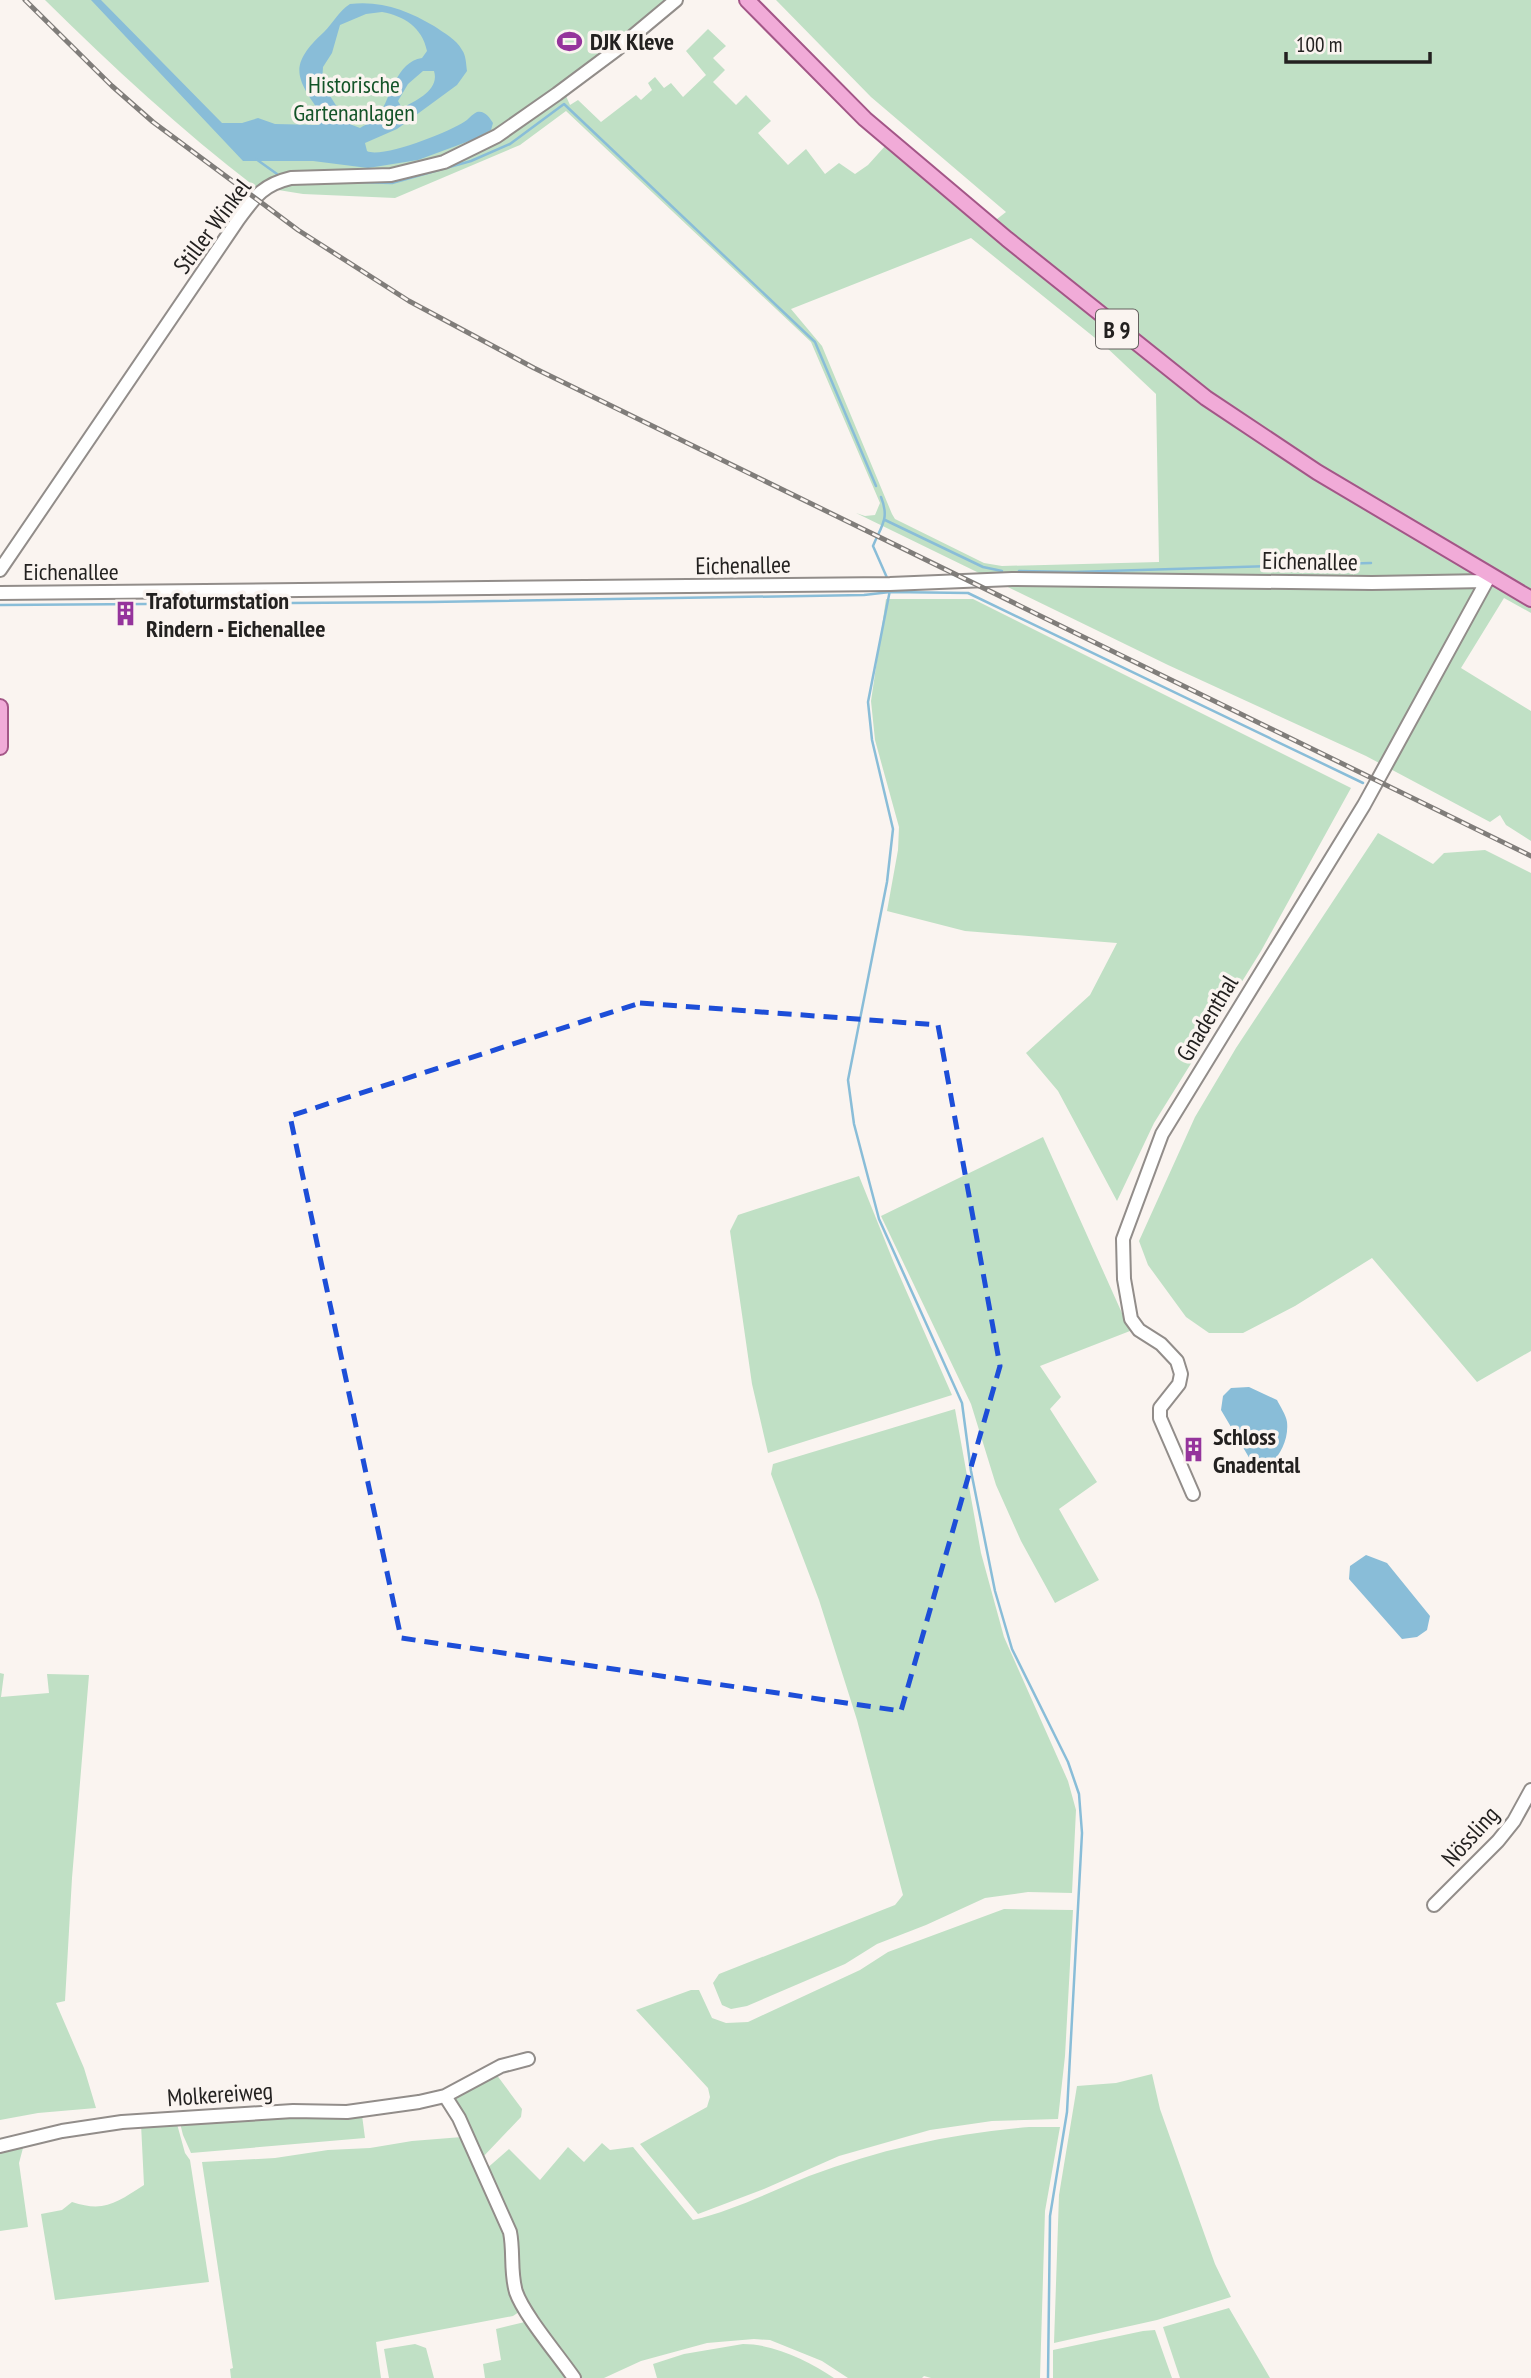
<svg xmlns="http://www.w3.org/2000/svg" width="1531" height="2378" viewBox="0 0 1531 2378" font-family="'PT Sans Narrow',sans-serif">
  <style>
    .green { fill: #c0e0c5; fill-rule: evenodd }
    .water { fill: #89bdd8; fill-rule: evenodd }
    .lines { fill: none; stroke-linecap: round; stroke-linejoin: round }
    .stream { stroke: #89bdd8; stroke-width: 2.5 }
    .minor-casing { stroke: #928d8a; stroke-width: 16 }
    .major-casing { stroke: #a35687; stroke-width: 18 }
    .minor { stroke: #fff; stroke-width: 12 }
    .major { stroke: #f1abd8; stroke-width: 14 }
    .rail-casing { stroke: #807d7a; stroke-width: 5 }
    .rail { stroke: #faf4f0; stroke-width: 2.5; stroke-dasharray: 8; stroke-linecap: butt }
    .marked { fill: none; stroke: #1d4ed8; stroke-width: 5; stroke-dasharray: 14 9; stroke-linejoin: round }
    .labels { text-anchor: middle; dominant-baseline: central; stroke-width: 7; stroke-linejoin: round; paint-order: stroke }
    .shield { fill: #faf4f0; stroke: #64605e; stroke-width: 2 }
    .shield-label { font-size: 23px; font-weight: bold; fill: #232120 }
    .poi-label { font-size: 24px; font-weight: bold; fill: #232120; stroke: #faf4f0; text-anchor: start }
    .park-label { font-size: 24px; fill: #135428; stroke: #faf4f0 }
    .street-label { font-size: 24px; fill: #232120; stroke: #faf4f0 }
  </style>
  <rect width="100%" height="100%" fill="#faf4f0"/>
  <path class="green" d="M 45,0 L 667,0 L 562,87 L 570,105 L 578,100 L 601,122 L 636,95 L 641,100 L 652,90 L 648,83 L 655,77 L 664,88 L 671,83 L 683,97 L 706,75 L 686,51 L 708,29 L 726,46 L 713,58 L 725,70 L 713,82 L 736,105 L 746,95 L 771,121 L 758,133 L 788,165 L 806,149 L 825,174 L 839,163 L 855,174 L 868,165 L 886,145 L 983,230 L 1006,212 L 871,97 L 776,0 L 1531,0 L 1531,613 L 1504,598 L 1461,668 L 1531,711 L 1531,841 L 1506,825 L 1500,815 L 1490,822 L 1366,756 L 1168,665 L 856,513 L 865,516 L 875,515 L 880,503 L 811,342 L 566,111 L 520,145 L 395,198 L 303,194 L 272,189 L 262,192 C 185,134 114,68 45,0 ZM 971,238 L 1105,346 L 1156,394 L 1159,562 L 1002,566 L 984,563 L 895,519 L 892,514 L 822,346 L 791,309 Z
    M 886,599 L 973,599 L 1351,788 L 1261,951 L 1154,1123 L 1117,1201 L 1058,1091 L 1026,1053 L 1090,995 L 1117,943 L 965,931 L 887,911 L 898,850 L 899,827 L 875,740 L 871,701 Z
    M 1378,833 L 1433,864 L 1444,853 L 1485,850 L 1531,873 L 1531,1351 L 1477,1382 L 1372,1258 L 1295,1306 L 1243,1333 L 1209,1333 L 1186,1317 L 1148,1265 L 1139,1241 L 1195,1117 L 1236,1048 Z
    M 1043,1137 L 1130,1331 L 1040,1366 L 1061,1397 L 1050,1409 L 1097,1482 L 1059,1509 L 1099,1580 L 1055,1603 L 1021,1541 L 996,1485 L 971,1404 L 881,1216 Z
    M 859,1176 L 894,1263 L 952,1395 L 768,1453 L 752,1384 L 730,1231 L 738,1215 Z
    M 955,1409 L 981,1553 L 1004,1637 L 1068,1781 L 1076,1810 L 1072,1893 L 1028,1892 L 985,1898 L 926,1925 L 877,1944 L 845,1964 L 747,2006 L 731,2009 L 722,2005 L 713,1983 L 719,1974 L 895,1905 L 903,1895 L 857,1720 L 819,1600 L 771,1474 L 773,1464 Z
    M 0,1673 L 4,1674 L 1,1697 L 49,1693 L 47,1674 L 89,1675 L 72,1878 L 65,2001 L 56,2003 L 84,2068 L 96,2108 L 38,2113 L 0,2120 Z
    M 1004,1909 L 1073,1910 L 1065,2056 L 1058,2119 L 992,2121 L 930,2130 L 839,2156 L 764,2189 L 698,2214 L 640,2144 L 707,2107 L 710,2097 L 708,2088 L 636,2010 L 691,1990 L 699,1990 L 712,2018 L 726,2023 L 748,2022 L 860,1970 L 888,1952 Z
    M 496,2074 L 522,2109 L 521,2117 L 481,2159 L 450,2099 Z
    M 1152,2074 L 1160,2109 L 1215,2264 L 1231,2297 L 1157,2320 L 1054,2343 L 1059,2195 L 1077,2086 L 1116,2083 Z
    M 281,2115 L 362,2115 L 365,2138 L 191,2153 L 183,2135 L 180,2123 Z
    M 141,2124 L 177,2124 L 185,2153 L 190,2160 L 209,2282 L 55,2300 L 41,2214 L 62,2210 L 72,2202 C 105,2213 117,2202 144,2185 Z
    M 1029,2127 L 1060,2127 L 1045,2211 L 1040,2378 L 931,2378 L 924,2376 L 922,2378 L 848,2378 L 822,2361 L 770,2340 L 754,2339 L 707,2343 L 641,2361 L 604,2378 L 578,2378 L 519,2292 L 517,2253 L 485,2170 L 509,2149 L 540,2180 L 568,2147 L 584,2162 L 602,2143 L 610,2150 L 633,2147 L 693,2220 C 734,2210 770,2192 809,2176 C 880,2149 954,2133 1029,2127 Z
    M 462,2137 L 509,2235 L 519,2312 L 513,2316 L 376,2342 L 381,2378 L 231,2378 L 230,2369 L 233,2368 L 202,2162 L 275,2158 L 328,2150 L 370,2148 L 412,2141 Z
    M 20,2145 L 23,2148 L 19,2163 L 28,2227 L 0,2231 L 0,2150 Z
    M 1229,2308 L 1270,2378 L 1180,2378 L 1163,2327 Z
    M 529,2321 L 571,2378 L 485,2378 L 483,2364 L 501,2360 L 496,2329 Z
    M 1155,2330 L 1172,2378 L 1053,2378 L 1053,2350 L 1143,2331 Z
    M 415,2344 L 426,2348 L 434,2378 L 389,2378 L 384,2349 Z
    M 743,2344 C 774,2344 809,2361 834,2378 L 657,2378 L 653,2364 L 684,2354 Z"/>
  <path class="water" d="M 91,0 L 101,0 L 222,123 L 242,123 L 258,118 L 275,124 L 319,125 L 323,117 C 297,79 286,67 324,32 C 333,23 339,11 350,4 C 381,0 409,11 434,26 C 444,33 456,39 462,50 C 466,55 466,64 467,71 L 457,85 L 397,129 L 365,143 L 367,151 C 381,159 449,132 464,122 C 468,120 472,114 477,112 C 485,110 490,118 493,123 L 491,130 L 472,140 L 418,160 L 368,168 L 313,161 L 243,161 ZM 382,12 C 404,16 422,27 427,51 L 422,58 C 396,62 391,97 379,115 C 375,121 366,124 360,128 L 347,123 L 322,83 L 323,67 L 332,53 L 340,25 L 366,14 ZM 423,71 L 434,71 C 440,90 416,101 402,108 L 398,101 L 408,84 Z
    M 1249,1387 L 1277,1400 C 1280,1406 1286,1415 1287,1422 C 1289,1440 1279,1459 1265,1468 L 1254,1466 L 1221,1410 L 1223,1396 L 1231,1388 Z
    M 1366,1555 L 1387,1563 L 1430,1616 L 1427,1630 L 1417,1637 L 1402,1639 L 1349,1579 L 1350,1566 Z"/>
  <g class="lines">
    <path class="stream" d="M 256,159 L 277,174
      M 356,182 L 392,183 L 471,161 L 510,144 L 564,104 L 815,342 L 876,486
      M 881,497 C 890,519 881,526 873,546 L 888,580
      M 885,520 L 983,567 L 1002,571
      M 1019,571 L 1074,572 L 1371,563
      M 890,590 L 868,702 L 872,740 L 893,829 L 887,882 L 848,1080 L 854,1124 L 879,1219 L 962,1403 L 971,1471 L 995,1591 L 1012,1649 L 1068,1762 L 1079,1794 L 1082,1833 L 1067,2112 L 1050,2216 L 1048,2378
      M 0,605 L 430,602 L 864,595 L 890,592 L 968,593 L 1363,783"/>
    <defs>
      <path id="minor" d="M 0,570 L 238,220 C 255,197 262,185 291,178 L 391,175 L 444,162 L 497,136 L 557,94 L 616,50 L 676,0
        M 0,593 L 890,584 L 1012,579 L 1372,583 L 1487,581
        M 1193,1494 L 1160,1418 L 1160,1408 L 1179,1384 L 1181,1374 L 1177,1361 L 1161,1344 L 1139,1330 L 1131,1319 L 1124,1279 L 1123,1239 L 1162,1134 L 1364,805 L 1490,575
        M 1434,1905 L 1498,1841 L 1514,1821 L 1531,1790
        M 445,2096 L 459,2118 L 510,2232 C 514,2252 510,2272 516,2292 C 524,2315 559,2356 574,2378
        M 0,2146 L 62,2131 L 122,2122 L 293,2111 L 347,2112 L 419,2102 L 445,2096 L 501,2066 L 528,2059"/>
      <path id="major" d="M 747,0 L 865,119 L 1007,239 L 1206,398 L 1317,472 L 1531,599
        M 0,707 L 0,747"/>
    </defs>
    <use href="#minor" class="minor-casing"/>
    <use href="#major" class="major-casing"/>
    <use href="#minor" class="minor"/>
    <use href="#major" class="major"/>
    <defs>
      <path id="rail" d="M 25,0 L 112,86 L 153,122 L 298,230 L 409,301 L 534,368 L 1531,856"/>
    </defs>
    <use href="#rail" class="rail-casing"/>
    <use href="#rail" class="rail"/>
  </g>
  <path class="marked" d="M 640,1003 L 938,1025 L 1000,1366 L 901,1711 L 401,1638 L 290,1116 Z"/>
  <defs>
    <symbol id="stadium-bare" viewBox="-9 -9 18 18"><path d="M0-5a6.5 5 0 1 0 0 10a6.5 5 0 1 0 0-10ZM-3.5-1.8h7v3.6h-7Z" fill="#95349c" stroke="#faf4f0" stroke-width="2.5" paint-order="stroke"/></symbol>
    <symbol id="building-bare" viewBox="-9 -9 18 18"><path d="M-4-6H4V6H1V3H-1V6H-4ZM-2.5-4.3h1.7v1.8h-1.7ZM.8-4.3h1.7v1.8H.8ZM-2.5-1h1.7V.8h-1.7ZM.8-1h1.7V.8H.8Z" fill="#95349c" stroke="#faf4f0" stroke-width="2.5" paint-order="stroke"/></symbol>
  </defs>
  <g fill-rule="evenodd">
    <use href="#stadium-bare" x="552" y="24" width="35" height="35"/>
    <use href="#building-bare" x="108" y="596" width="35" height="35"/>
    <use href="#building-bare" x="1176" y="1432" width="35" height="35"/>
  </g>
  <g class="labels">
    <rect class="shield" x="1096" y="309.5" width="42" height="39" rx="5"/>
    <g class="shield-label">
      <text x="1117" y="329">B 9</text>
    </g>
    <g class="poi-label">
      <text x="590" y="41">DJK Kleve</text>
      <text x="146" y="600">Trafoturmstation<tspan x="146" dy="28">Rindern - Eichenallee</tspan></text>
      <text x="1213" y="1436">Schloss<tspan x="1213" dy="28">Gnadental</tspan></text>
    </g>
    <g class="park-label">
      <text x="354" y="84">Historische<tspan x="354" dy="28">Gartenanlagen</tspan></text>
    </g>
    <g class="street-label">
      <text transform="translate(212 226) rotate(-53)">Stiller Winkel</text>
      <text transform="translate(1310 561) rotate(1)">Eichenallee</text>
      <text transform="translate(743 565) rotate(-1)">Eichenallee</text>
      <text x="71" y="571">Eichenallee</text>
      <text transform="translate(1207 1018) rotate(-59)">Gnadenthal</text>
      <text transform="translate(1470 1836) rotate(-48)">Nössling</text>
      <text transform="translate(220 2094) rotate(-4)">Molkereiweg</text>
    </g>
  </g>
  <path d="M1286 52v10h144v-10" fill="none" stroke="#232120" stroke-width="3.5"/>
  <text x="1296" y="52" font-size="21" fill="#232120" stroke="#faf4f0" stroke-width="5" paint-order="stroke">100 m</text>
</svg>
